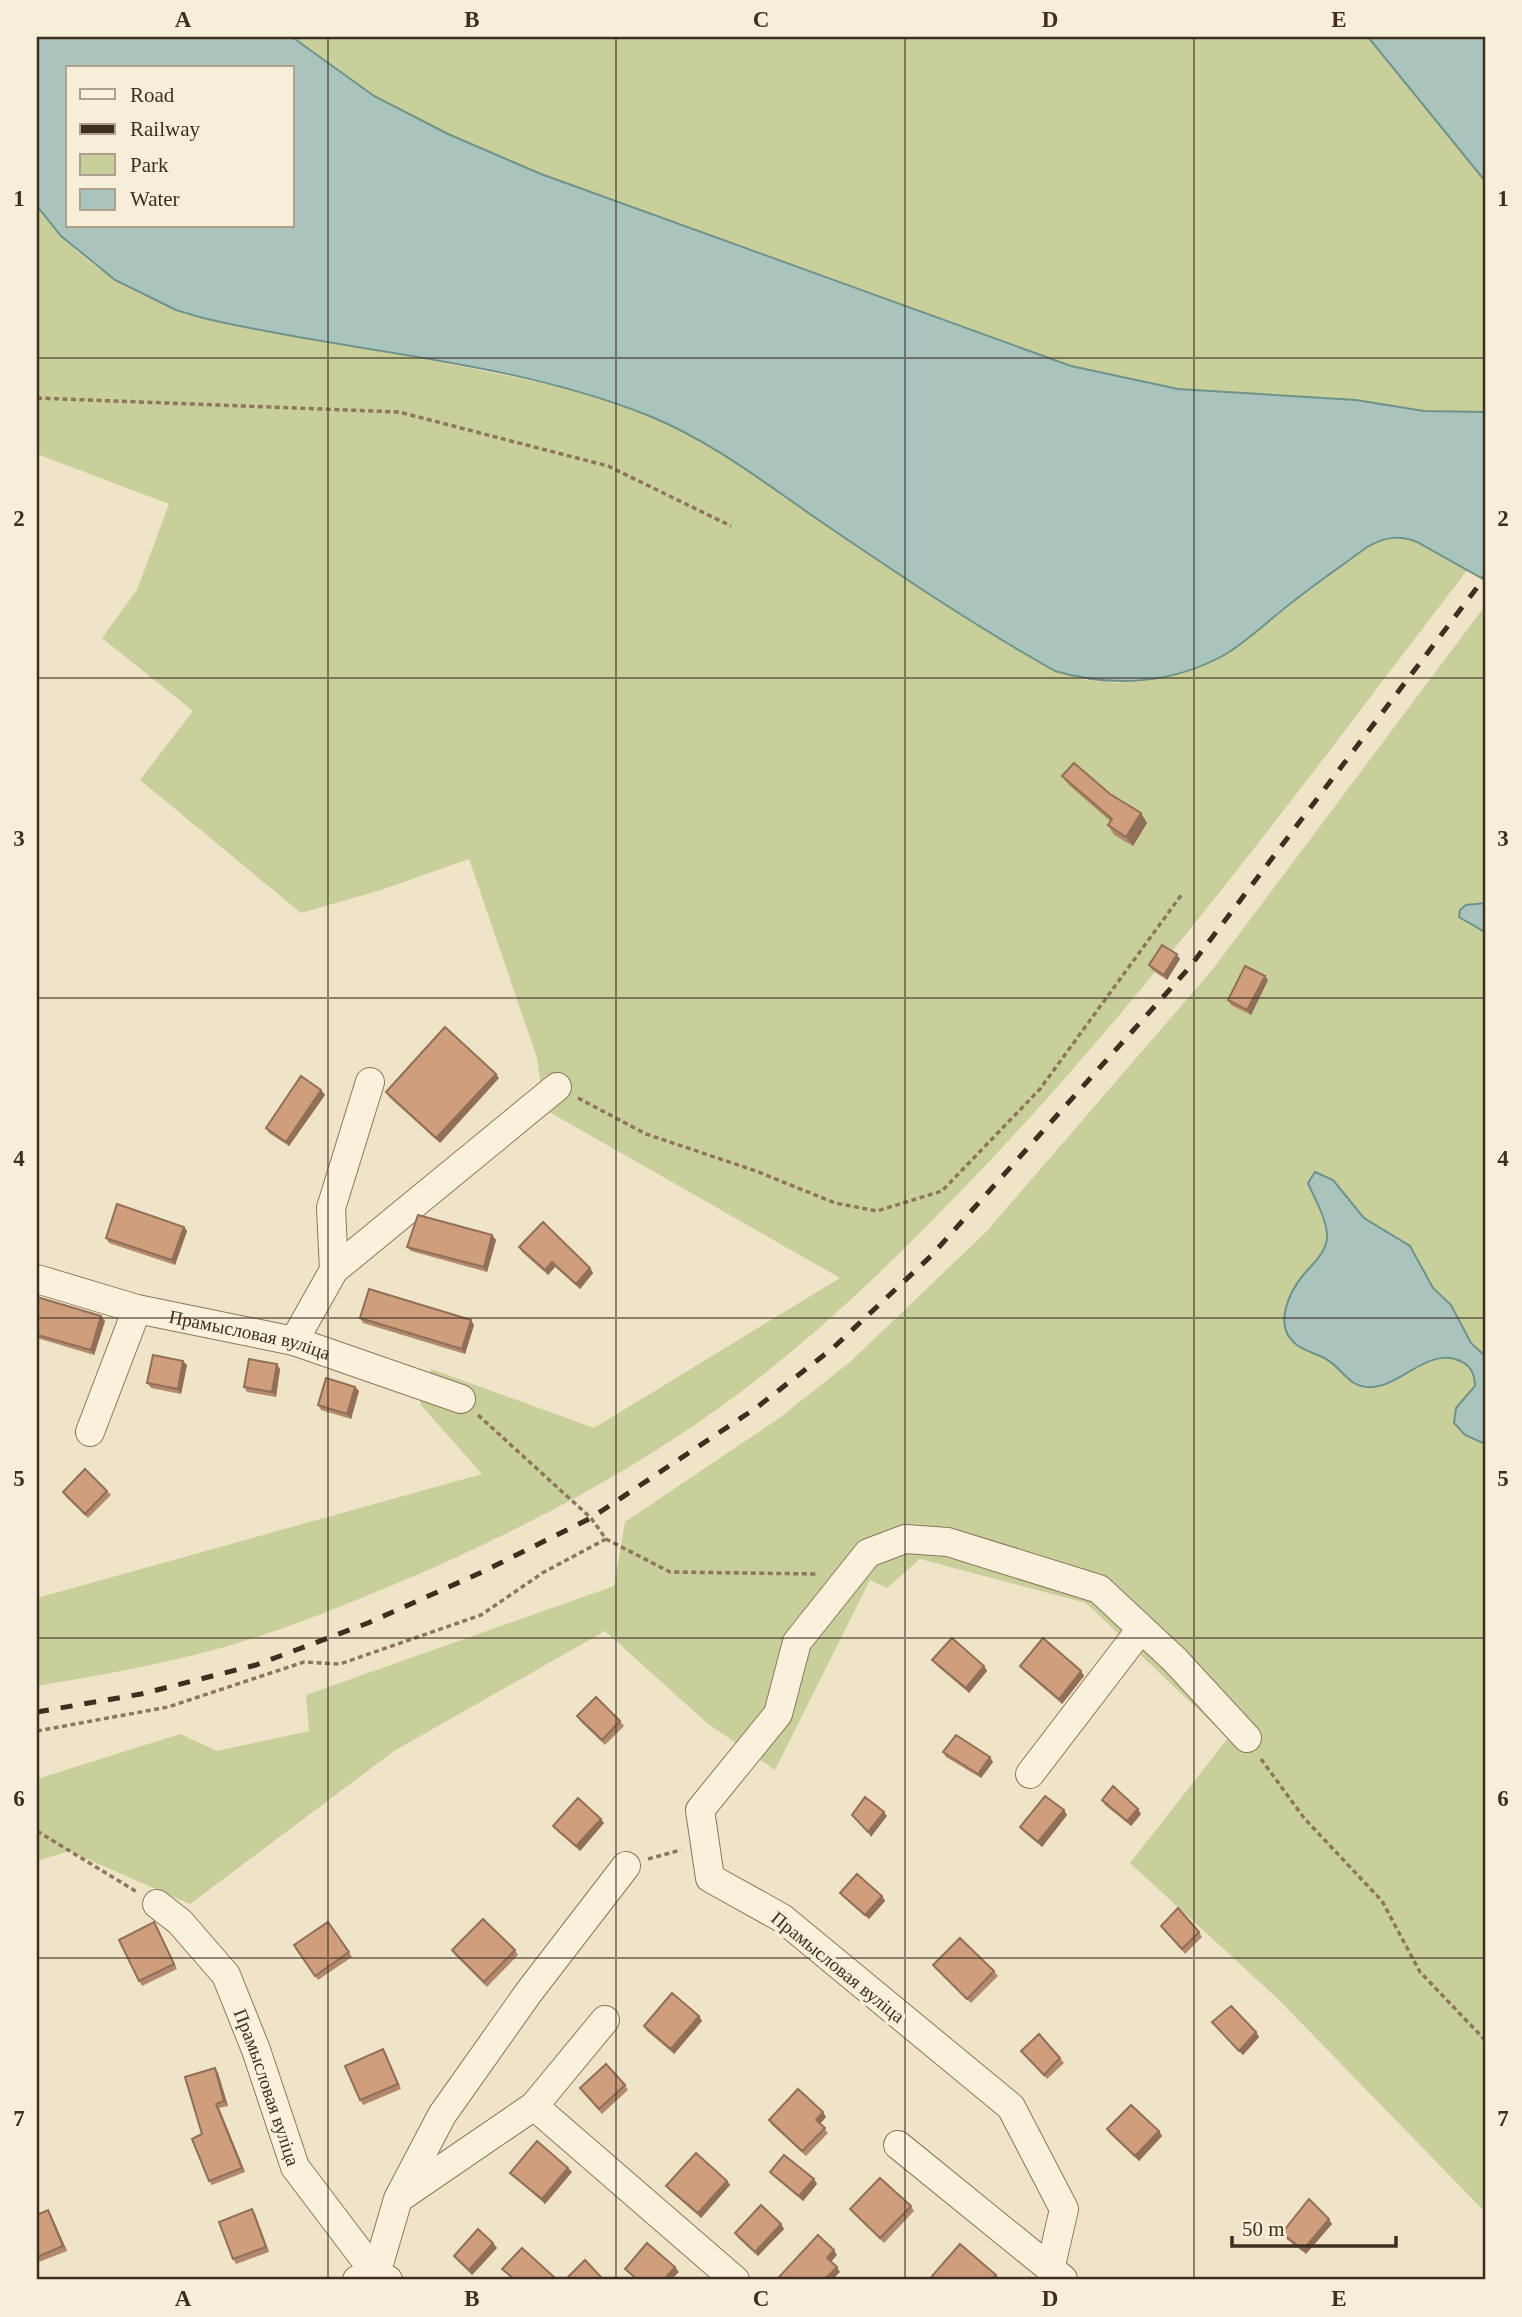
<svg xmlns="http://www.w3.org/2000/svg" width="1522" height="2317" viewBox="0 0 1522 2317" font-family="'Times New Roman',serif">
  <style>
    .green { fill: #c9cf9b }
    .water { fill: #a9c4bc; stroke: #6f938a; stroke-width: 2; fill-rule: evenodd }
    .lines { fill: none; stroke-linecap: round; stroke-linejoin: round }
    .minor-casing { stroke: #8d765c; stroke-width: 30 }
    .path { stroke: #8d765c; stroke-width: 3.5; stroke-dasharray: 5 3.5; stroke-linecap: butt }
    .minor { stroke: #faf1dc; stroke-width: 28 }
    .rail { stroke: #3d2e20; stroke-width: 5; stroke-dasharray: 12 12; stroke-linecap: butt }
    .wall { fill: #b2896c }
    .shaded-wall { fill: #916f58 }
    .building { fill: #cf9f7d; stroke: #916f58; stroke-width: 2 }
    .grid { fill: none; stroke: #3d2e20; stroke-width: 2; stroke-opacity: 0.55 }
    .labels { text-anchor: middle; dominant-baseline: central; stroke-width: 7; stroke-linejoin: round; paint-order: stroke }
    .street-label { font-size: 19px; fill: #3d2e20; stroke: #f7eed8 }
    .neatline { fill: none; stroke: #3d2e20; stroke-width: 2.5 }
    .grid-label { font-size: 23px; text-anchor: middle; font-weight: bold; fill: #3d2e20 }
  </style>
  <rect width="100%" height="100%" fill="#f0e4c8"/>
  <path class="green" d="M 292,37 L 1367,37 L 1485,181 L 1485,412 L 1424,411 L 1356,400 L 1178,389 L 1071,366 L 541,174 L 448,134 L 374,96 Z
    M 37,206 C 109,308 219,323 332,343 C 393,354 454,364 514,377 C 585,391 656,413 718,451 C 764,479 807,512 852,542 C 911,582 971,619 1031,658 L 1055,671 L 1085,680 L 1119,683 L 1189,670 L 1226,654 L 1368,547 C 1403,526 1436,551 1468,569 C 1304,783 1145,1002 957,1195 C 883,1272 805,1346 719,1408 C 611,1485 493,1544 371,1594 C 313,1618 255,1640 194,1655 C 142,1668 89,1677 37,1686 L 37,1598 L 482,1474 L 420,1404 L 431,1369 L 594,1428 L 840,1278 L 544,1109 L 537,1058 L 469,859 L 381,890 L 301,913 L 140,780 L 193,711 L 102,638 L 137,590 L 169,504 L 37,454 Z
    M 1485,606 L 1485,2212 L 1278,1999 L 1130,1863 L 1228,1738 L 1086,1603 L 920,1559 L 887,1588 L 870,1580 L 775,1770 L 707,1723 L 605,1631 L 394,1751 L 190,1904 L 69,1851 L 37,1861 L 37,1779 L 180,1734 L 217,1751 L 309,1731 L 306,1695 L 614,1586 L 625,1522 L 778,1419 L 850,1362 L 986,1232 L 1213,969 Z"/>
  <path class="water" d="M 37,37 L 292,37 L 374,96 L 448,134 L 541,174 L 1071,366 L 1178,389 L 1356,400 L 1424,411 L 1485,412 L 1485,580 L 1417,542 C 1398,535 1385,537 1367,547 C 1343,565 1318,582 1294,601 C 1271,618 1250,639 1226,654 C 1173,684 1112,688 1055,671 C 975,626 898,574 823,523 C 766,484 712,441 647,415 C 506,359 350,353 203,318 L 176,310 L 115,280 L 61,236 L 37,206 ZM 68,68 L 292,68 L 292,226 L 68,226 Z
    M 1368,37 L 1485,37 L 1485,181 Z
    M 1485,903 L 1485,932 L 1459,917 L 1460,910 L 1466,905 Z
    M 1315,1172 L 1333,1180 L 1364,1218 L 1410,1246 L 1433,1288 L 1451,1305 L 1471,1343 L 1485,1356 L 1485,1444 L 1465,1435 L 1454,1423 L 1456,1408 L 1475,1386 C 1475,1376 1472,1368 1464,1363 C 1426,1339 1391,1404 1354,1383 C 1344,1377 1337,1365 1326,1359 C 1317,1354 1305,1351 1297,1345 C 1272,1327 1289,1292 1304,1274 C 1313,1264 1325,1253 1327,1239 C 1328,1220 1315,1200 1308,1183 Z"/>
  <g class="lines">
    <defs>
      <g id="minor">
        <path d="M 334,1270 L 557,1087"/>
        <path id="s1" d="M 37,1279 L 137,1309 L 294,1341 L 461,1399"/>
        <path d="M 294,1341 L 334,1270 L 331,1208 L 370,1082"/>
        <path d="M 90,1432 L 137,1309"/>
        <path d="M 1030,1774 L 1141,1629"/>
        <path id="s2" d="M 157,1904 L 180,1922 L 226,1975 L 256,2050 L 295,2167 L 376,2274 L 357,2280"/>
        <path d="M 534,2106 L 605,2020"/>
        <path d="M 898,2145 L 1063,2279"/>
        <path d="M 399,2197 L 442,2115 L 529,1992 L 626,1866"/>
        <path d="M 1050,2270 L 1064,2209 L 1011,2107 L 782,1918 L 710,1878 L 700,1810 L 778,1714 L 797,1642 L 868,1553 L 905,1539 L 948,1542 L 1099,1589 L 1175,1660 L 1247,1738"/>
        <path d="M 388,2280 L 376,2274 L 398,2199 L 534,2106 L 735,2280"/>
      </g>
    </defs>
    <use href="#minor" class="minor-casing"/>
    <path class="path" d="M 37,398 L 399,412 L 608,466 L 731,526
      M 578,1098 L 646,1134 L 756,1171 L 835,1203 L 877,1211 L 942,1191 L 1040,1089 L 1182,894
      M 478,1415 L 591,1518 L 606,1539 L 670,1572 L 818,1574
      M 37,1731 L 168,1707 L 304,1662 L 340,1664 L 481,1615 L 544,1572 L 606,1539
      M 1261,1759 L 1304,1818 L 1382,1901 L 1420,1972 L 1485,2040
      M 37,1831 L 137,1892
      M 648,1859 L 681,1850"/>
    <use href="#minor" class="minor"/>
    <path class="rail" d="M 37,1712 L 141,1694 L 256,1665 L 368,1623 L 480,1573 L 591,1518 L 756,1408 L 833,1348 L 931,1256 L 1189,968 L 1485,577"/>
  </g>
  <path class="wall" d="M 1062,776 L 1110,794 L 1141,813 L 1147,823 L 1133,846 L 1114,835 L 1108,825 L 1110,821 L 1069,785 Z
    M 1180,959 L 1167,980 L 1152,970 L 1149,965 Z
    M 1268,980 L 1251,1015 L 1231,1005 L 1228,1000 Z
    M 499,1078 L 440,1143 L 389,1097 L 386,1092 Z
    M 321,1090 L 325,1095 L 289,1146 L 269,1133 L 266,1128 Z
    M 184,1227 L 187,1231 L 175,1265 L 109,1243 L 106,1238 Z
    M 492,1235 L 496,1240 L 487,1272 L 411,1251 L 407,1247 Z
    M 519,1247 L 590,1268 L 593,1273 L 580,1289 L 555,1267 L 548,1275 L 522,1252 Z
    M 37,1297 L 105,1321 L 94,1355 L 37,1338 Z
    M 360,1318 L 474,1325 L 465,1354 L 363,1323 Z
    M 187,1365 L 181,1394 L 151,1388 L 147,1383 Z
    M 280,1369 L 276,1397 L 247,1392 L 244,1387 Z
    M 355,1387 L 359,1391 L 351,1419 L 321,1410 L 318,1405 Z
    M 107,1491 L 111,1495 L 88,1518 L 66,1497 L 63,1492 Z
    M 932,1660 L 984,1666 L 987,1671 L 969,1693 L 936,1665 Z
    M 1020,1666 L 1081,1671 L 1084,1676 L 1062,1704 L 1023,1670 Z
    M 577,1716 L 620,1721 L 624,1726 L 605,1745 L 580,1721 Z
    M 943,1752 L 993,1762 L 981,1778 L 946,1757 Z
    M 1102,1800 L 1141,1814 L 1131,1826 L 1105,1805 Z
    M 1064,1810 L 1067,1815 L 1042,1847 L 1024,1832 L 1020,1827 Z
    M 604,1823 L 580,1851 L 557,1831 L 553,1826 Z
    M 840,1893 L 882,1896 L 885,1901 L 869,1919 L 843,1897 Z
    M 328,1922 L 352,1957 L 318,1980 L 294,1945 Z
    M 1161,1926 L 1199,1932 L 1202,1937 L 1185,1954 Z
    M 157,1927 L 177,1969 L 142,1986 L 139,1981 Z
    M 452,1950 L 515,1950 L 518,1955 L 487,1987 L 455,1955 Z
    M 933,1965 L 994,1971 L 998,1976 L 971,2003 L 936,1969 Z
    M 699,2016 L 702,2021 L 674,2054 L 647,2031 L 644,2026 Z
    M 1212,2022 L 1256,2032 L 1259,2037 L 1243,2055 Z
    M 383,2049 L 386,2054 L 401,2089 L 363,2105 L 360,2100 Z
    M 1021,2051 L 1060,2058 L 1064,2063 L 1047,2079 Z
    M 215,2068 L 218,2073 L 228,2106 L 219,2108 L 245,2172 L 212,2185 L 209,2181 L 202,2134 Z
    M 625,2085 L 628,2090 L 602,2114 L 580,2088 Z
    M 826,2117 L 820,2124 L 828,2133 L 806,2156 L 772,2125 L 769,2120 Z
    M 1107,2129 L 1159,2131 L 1162,2136 L 1139,2161 L 1110,2134 Z
    M 568,2168 L 572,2172 L 545,2204 L 514,2177 L 510,2173 Z
    M 770,2172 L 814,2179 L 817,2184 L 803,2201 L 773,2176 Z
    M 727,2181 L 730,2185 L 701,2218 L 670,2191 L 666,2186 Z
    M 911,2206 L 914,2211 L 884,2243 L 854,2214 L 850,2209 Z
    M 252,2209 L 255,2214 L 269,2252 L 236,2264 L 233,2259 Z
    M 48,2210 L 51,2215 L 67,2251 L 39,2262 L 37,2259 L 37,2215 Z
    M 781,2224 L 784,2229 L 758,2256 L 738,2238 L 735,2233 Z
    M 1332,2224 L 1306,2254 L 1285,2238 L 1282,2233 Z
    M 493,2243 L 497,2248 L 472,2275 L 457,2260 L 454,2256 Z"/>
  <path class="shaded-wall" d="M 1141,813 L 1147,823 L 1133,846 L 1126,837 Z
    M 1177,954 L 1180,959 L 1167,980 L 1164,975 Z
    M 1265,976 L 1268,980 L 1251,1015 L 1247,1010 Z
    M 496,1074 L 499,1078 L 440,1143 L 436,1138 Z
    M 321,1090 L 325,1095 L 289,1146 L 286,1142 Z
    M 184,1227 L 187,1231 L 175,1265 L 172,1260 Z
    M 492,1235 L 496,1240 L 487,1272 L 484,1267 Z
    M 552,1262 L 555,1267 L 548,1275 L 545,1270 Z
    M 590,1268 L 593,1273 L 580,1289 L 576,1284 Z
    M 101,1316 L 105,1321 L 94,1355 L 91,1350 Z
    M 471,1320 L 474,1325 L 465,1354 L 462,1349 Z
    M 183,1361 L 187,1365 L 181,1394 L 178,1389 Z
    M 277,1364 L 280,1369 L 276,1397 L 272,1392 Z
    M 355,1387 L 359,1391 L 351,1419 L 347,1414 Z
    M 984,1666 L 987,1671 L 969,1693 L 966,1688 Z
    M 1081,1671 L 1084,1676 L 1062,1704 L 1059,1699 Z
    M 990,1757 L 993,1762 L 981,1778 L 978,1774 Z
    M 1138,1809 L 1141,1814 L 1131,1826 L 1127,1821 Z
    M 1064,1810 L 1067,1815 L 1042,1847 L 1038,1842 Z
    M 884,1812 L 887,1816 L 871,1837 L 868,1832 Z
    M 601,1819 L 604,1823 L 580,1851 L 576,1846 Z
    M 882,1896 L 885,1901 L 869,1919 L 865,1915 Z
    M 154,1922 L 157,1927 L 177,1969 L 174,1964 Z
    M 699,2016 L 702,2021 L 674,2054 L 671,2049 Z
    M 1256,2032 L 1259,2037 L 1243,2055 L 1239,2051 Z
    M 383,2049 L 386,2054 L 401,2089 L 398,2084 Z
    M 215,2068 L 218,2073 L 228,2106 L 224,2101 Z
    M 216,2104 L 219,2108 L 245,2172 L 242,2168 Z
    M 823,2112 L 826,2117 L 819,2125 L 816,2120 Z
    M 1159,2131 L 1162,2136 L 1139,2161 L 1135,2156 Z
    M 568,2168 L 572,2172 L 545,2204 L 542,2199 Z
    M 814,2179 L 817,2184 L 803,2201 L 799,2196 Z
    M 727,2181 L 730,2185 L 701,2218 L 698,2213 Z
    M 252,2209 L 255,2214 L 269,2252 L 266,2247 Z
    M 48,2210 L 51,2215 L 67,2251 L 63,2246 Z
    M 1329,2219 L 1332,2224 L 1306,2254 L 1303,2250 Z
    M 781,2224 L 784,2229 L 758,2256 L 755,2252 Z
    M 493,2243 L 497,2248 L 472,2275 L 469,2270 Z
    M 834,2250 L 837,2255 L 830,2263 L 827,2258 Z
    M 675,2267 L 679,2272 L 671,2280 L 664,2280 Z
    M 837,2267 L 840,2272 L 832,2280 L 824,2280 Z
    M 996,2275 L 999,2279 L 998,2280 L 991,2280 Z"/>
  <path class="building" d="M 1074,763 L 1110,794 L 1141,813 L 1126,837 L 1108,825 L 1112,819 L 1062,776 Z
    M 1162,945 L 1177,954 L 1164,975 L 1149,965 Z
    M 1245,966 L 1265,976 L 1247,1010 L 1228,1000 Z
    M 445,1027 L 496,1074 L 436,1138 L 386,1092 Z
    M 301,1076 L 321,1090 L 286,1142 L 266,1128 Z
    M 117,1204 L 184,1227 L 172,1260 L 106,1238 Z
    M 418,1215 L 492,1235 L 484,1267 L 407,1247 Z
    M 543,1222 L 590,1268 L 576,1284 L 552,1262 L 545,1270 L 519,1247 Z
    M 369,1289 L 471,1320 L 462,1349 L 360,1318 Z
    M 37,1297 L 101,1316 L 91,1350 L 37,1335 Z
    M 153,1355 L 183,1361 L 178,1389 L 147,1383 Z
    M 249,1359 L 277,1364 L 272,1392 L 244,1387 Z
    M 326,1378 L 355,1387 L 347,1414 L 318,1405 Z
    M 85,1469 L 107,1491 L 85,1514 L 63,1492 Z
    M 952,1638 L 984,1666 L 966,1688 L 932,1660 Z
    M 1043,1638 L 1081,1671 L 1059,1699 L 1020,1666 Z
    M 596,1697 L 620,1721 L 602,1740 L 577,1716 Z
    M 956,1735 L 990,1757 L 978,1774 L 943,1752 Z
    M 1113,1786 L 1138,1809 L 1127,1821 L 1102,1800 Z
    M 1045,1796 L 1064,1810 L 1038,1842 L 1020,1827 Z
    M 865,1797 L 884,1812 L 868,1832 L 852,1815 Z
    M 578,1798 L 601,1819 L 576,1846 L 553,1826 Z
    M 857,1874 L 882,1896 L 865,1915 L 840,1893 Z
    M 1178,1908 L 1199,1932 L 1182,1949 L 1161,1926 Z
    M 483,1919 L 515,1950 L 484,1982 L 452,1950 Z
    M 154,1922 L 174,1964 L 139,1981 L 119,1940 Z
    M 328,1922 L 349,1952 L 315,1976 L 294,1945 Z
    M 960,1938 L 994,1971 L 967,1999 L 933,1965 Z
    M 672,1993 L 699,2016 L 671,2049 L 644,2026 Z
    M 1231,2006 L 1256,2032 L 1239,2051 L 1212,2022 Z
    M 1039,2034 L 1060,2058 L 1044,2075 L 1021,2051 Z
    M 383,2049 L 398,2084 L 360,2100 L 345,2066 Z
    M 606,2064 L 625,2085 L 599,2109 L 580,2088 Z
    M 215,2068 L 224,2101 L 216,2104 L 242,2168 L 209,2181 L 192,2139 L 202,2134 L 185,2077 Z
    M 798,2089 L 823,2112 L 816,2120 L 825,2128 L 802,2151 L 769,2120 Z
    M 1131,2105 L 1159,2131 L 1135,2156 L 1107,2129 Z
    M 537,2141 L 568,2168 L 542,2199 L 510,2173 Z
    M 696,2153 L 727,2181 L 698,2213 L 666,2186 Z
    M 784,2155 L 814,2179 L 799,2196 L 770,2172 Z
    M 880,2178 L 911,2206 L 880,2238 L 850,2209 Z
    M 1309,2199 L 1329,2219 L 1303,2250 L 1282,2233 Z
    M 761,2205 L 781,2224 L 755,2252 L 735,2233 Z
    M 252,2209 L 266,2247 L 233,2259 L 219,2222 Z
    M 48,2210 L 63,2246 L 37,2257 L 37,2215 Z
    M 478,2229 L 493,2243 L 469,2270 L 454,2256 Z
    M 818,2235 L 834,2250 L 827,2258 L 837,2267 L 824,2280 L 783,2280 L 779,2277 Z
    M 647,2243 L 675,2267 L 664,2280 L 638,2280 L 625,2269 Z
    M 960,2244 L 996,2275 L 991,2280 L 937,2280 L 932,2276 Z
    M 522,2248 L 554,2277 L 551,2280 L 515,2280 L 502,2269 Z
    M 585,2260 L 602,2278 L 599,2280 L 565,2280 Z"/>
  <path class="grid" d="M 328,37 L 328,2280M 616,37 L 616,2280M 905,37 L 905,2280M 1194,37 L 1194,2280M 37,358 L 1485,358M 37,678 L 1485,678M 37,998 L 1485,998M 37,1318 L 1485,1318M 37,1638 L 1485,1638M 37,1958 L 1485,1958"/>
  <g class="labels">
    <g class="street-label">
      <text stroke="none"><textPath href="#s1" startOffset="220">Прамысловая вуліца</textPath></text>
      <text transform="translate(838 1967) rotate(39)">Прамысловая вуліца</text>
      <text stroke="none"><textPath href="#s2" startOffset="219">Прамысловая вуліца</textPath></text>
    </g>
  </g>
  <rect width="1522" height="2317" fill="none" stroke="#f7eed8" stroke-width="77"/>
  <rect x="66" y="66" width="228" height="161" fill="#f7eed8" stroke="#ada18e" stroke-width="2"/>
  <rect x="80" y="89" width="35" height="10" fill="#faf1dc" stroke="#ada18e" stroke-width="2"/>
  <text x="130" y="102" font-size="21" fill="#3d2e20">Road</text>
  <rect x="80" y="124" width="35" height="10" fill="#3d2e20" stroke="#ada18e" stroke-width="2"/>
  <text x="130" y="136" font-size="21" fill="#3d2e20">Railway</text>
  <rect x="80" y="154" width="35" height="21" fill="#c9cf9b" stroke="#ada18e" stroke-width="2"/>
  <text x="130" y="172" font-size="21" fill="#3d2e20">Park</text>
  <rect x="80" y="189" width="35" height="21" fill="#a9c4bc" stroke="#ada18e" stroke-width="2"/>
  <text x="130" y="206" font-size="21" fill="#3d2e20">Water</text>
  <path d="M1232 2236v10h164v-10" fill="none" stroke="#3d2e20" stroke-width="3.5"/>
  <text x="1242" y="2236" font-size="21" fill="#3d2e20" stroke="#f7eed8" stroke-width="5" paint-order="stroke">50 m</text>
  <rect x="38" y="38" width="1446" height="2240" class="neatline"/>
  <g class="grid-label">
    <text x="183" y="27">A</text>
    <text x="472" y="27">B</text>
    <text x="761" y="27">C</text>
    <text x="1050" y="27">D</text>
    <text x="1339" y="27">E</text>
    <text x="19" y="206">1</text>
    <text x="1503" y="206">1</text>
    <text x="19" y="526">2</text>
    <text x="1503" y="526">2</text>
    <text x="19" y="846">3</text>
    <text x="1503" y="846">3</text>
    <text x="19" y="1166">4</text>
    <text x="1503" y="1166">4</text>
    <text x="19" y="1486">5</text>
    <text x="1503" y="1486">5</text>
    <text x="19" y="1806">6</text>
    <text x="1503" y="1806">6</text>
    <text x="19" y="2126">7</text>
    <text x="1503" y="2126">7</text>
    <text x="183" y="2306">A</text>
    <text x="472" y="2306">B</text>
    <text x="761" y="2306">C</text>
    <text x="1050" y="2306">D</text>
    <text x="1339" y="2306">E</text>
  </g>
</svg>
